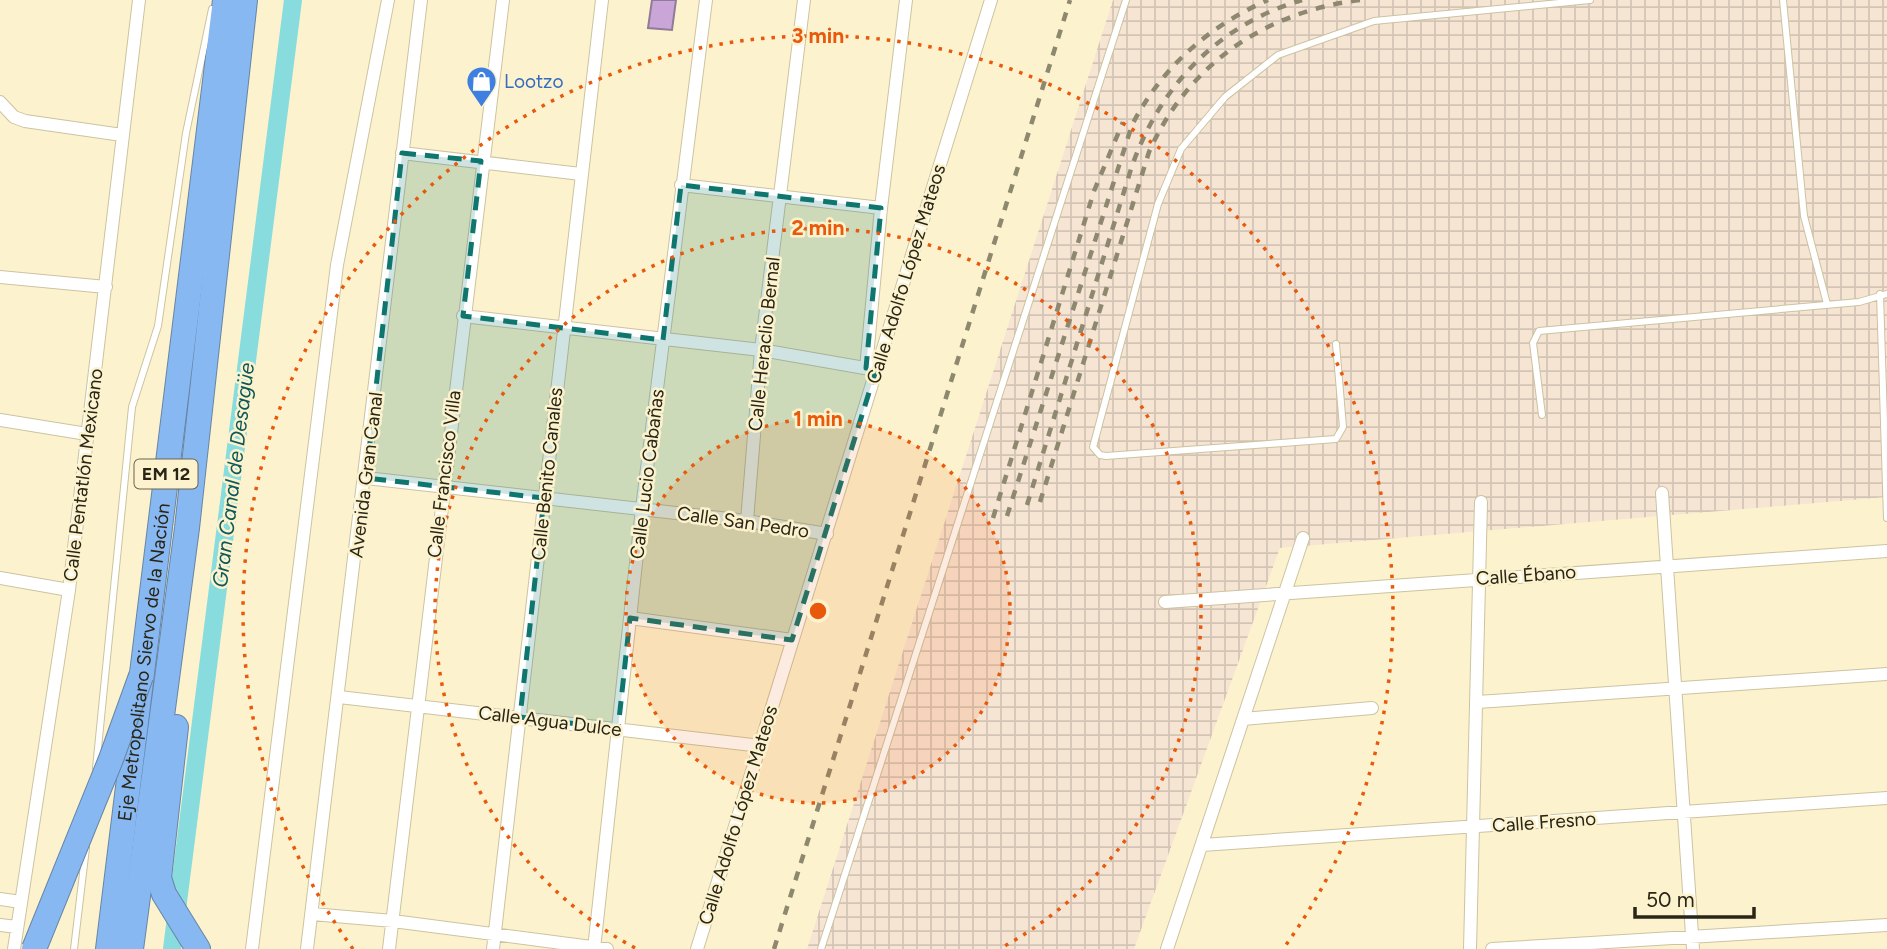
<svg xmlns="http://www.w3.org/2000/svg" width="1887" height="949" viewBox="0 0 1887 949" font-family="Figtree,sans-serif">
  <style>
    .industrial { fill: url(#industrial-grid) }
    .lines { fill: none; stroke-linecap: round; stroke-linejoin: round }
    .canal { stroke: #88dcdd; stroke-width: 18 }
    .building { fill: #caa5d8; stroke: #907c98; stroke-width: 2 }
    .lane-casing { stroke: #ccc3a0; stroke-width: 8 }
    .street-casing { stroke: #ccc3a0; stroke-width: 14 }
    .highway-casing { stroke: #6785a5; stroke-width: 26 }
    .lane { stroke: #fff; stroke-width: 6 }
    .street { stroke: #fff; stroke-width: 12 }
    .highway { stroke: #88b8f2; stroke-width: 24 }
    .rail { stroke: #8e886f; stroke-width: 4.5; stroke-dasharray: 9 9; stroke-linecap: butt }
    .highway-bridge-casing { stroke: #6785a5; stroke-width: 26; stroke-linecap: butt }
    .highway-bridge { stroke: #88b8f2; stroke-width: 24 }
    .marked { fill: #0f766e; fill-opacity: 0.2; stroke: #0f766e; stroke-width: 5; stroke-dasharray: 14 9; stroke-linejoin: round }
    .ring { fill: none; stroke: #e8590c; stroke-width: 3.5; stroke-dasharray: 3.5 7 }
    .labels { text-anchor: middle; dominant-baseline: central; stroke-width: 5; stroke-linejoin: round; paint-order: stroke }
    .shield { fill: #fcf3ce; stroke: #68634e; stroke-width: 2 }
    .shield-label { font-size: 18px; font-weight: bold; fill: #292517 }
    .shop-label { font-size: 19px; fill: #366cbe; stroke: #fcf3ce; text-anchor: start }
    .street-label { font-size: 19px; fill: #292517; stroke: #fcf3ce }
    .water-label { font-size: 21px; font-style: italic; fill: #0f585a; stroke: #fcf3ce }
    .centre { fill: #e8590c; stroke: #fcf3ce; stroke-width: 3.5 }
    .ring-label { font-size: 21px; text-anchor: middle; font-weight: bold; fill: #e8590c; stroke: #fcf3ce; stroke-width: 5; stroke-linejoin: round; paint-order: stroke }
  </style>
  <defs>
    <pattern id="industrial-grid" width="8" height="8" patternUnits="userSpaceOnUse" patternTransform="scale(1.75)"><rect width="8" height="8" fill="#f7e5d4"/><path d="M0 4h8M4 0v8" fill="none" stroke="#d4c4b5"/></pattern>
  </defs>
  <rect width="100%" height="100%" fill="#fcf3ce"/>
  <path class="industrial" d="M 1113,0 L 1887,0 L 1887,497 L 1280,548 L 1134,949 L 807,949 Z"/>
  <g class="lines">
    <path class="canal" d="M 172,949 L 293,0"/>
  </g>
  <path class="building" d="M 652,0 L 676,0 L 672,30 L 648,28 Z"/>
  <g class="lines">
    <defs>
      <path id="lane" d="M 1783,0 L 1804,216 L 1827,304
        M 1880,294 L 1887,518
        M 1336,344 L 1343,427 L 1336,439 L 1106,456 L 1100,455 L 1093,447 L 1158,204 L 1181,149 L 1225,97 L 1278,55 L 1374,21 L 1590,0
        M 1542,415 L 1533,343 L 1539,331 L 1859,302 L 1887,294
        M 96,768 L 132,407 L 158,326 L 186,133 L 212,9
        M 74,949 L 86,848
        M 821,949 L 1126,0"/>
      <path id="street" d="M 0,102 L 14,117 L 25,121 L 122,135
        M 402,153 L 581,174
        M 681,185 L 881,208
        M 0,277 L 106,287
        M 463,316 L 761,350 L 876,370
        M 866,368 L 881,208 L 906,0
        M 0,420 L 87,434
        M 366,478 L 747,521 L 827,534
        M 1662,493 L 1693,949
        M 747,521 L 761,350 L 804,0
        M 0,578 L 69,590
        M 1165,602 L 1887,551
        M 630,618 L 792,640
        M 339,697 L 761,746
        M 1477,702 L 1887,674
        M 1243,719 L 1372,708
        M 1202,845 L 1887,798
        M 0,899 L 21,902
        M 312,914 L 393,921 L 607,949
        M 0,925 L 17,927
        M 14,949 L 69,590 L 139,0
        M 252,949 L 337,265 L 388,0
        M 307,949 L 421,0
        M 389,949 L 503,0
        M 493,949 L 602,0
        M 594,949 L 642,508 L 706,0
        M 697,949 L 991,0
        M 1167,949 L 1303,538
        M 1470,949 L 1481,502
        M 1492,949 L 1887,925"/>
      <g id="highway">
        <path d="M 176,727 L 159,878 L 164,894 L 198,949"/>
        <path id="s1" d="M 108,949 L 225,0"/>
        <path d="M 131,949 L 187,528 L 245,0"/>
      </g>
    </defs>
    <use href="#lane" class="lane-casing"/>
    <use href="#street" class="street-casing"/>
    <use href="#highway" class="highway-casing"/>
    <use href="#lane" class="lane"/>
    <use href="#street" class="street"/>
    <use href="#highway" class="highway"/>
    <path class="rail" d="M 1040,502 L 1149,152 C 1188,64 1265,12 1360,0
      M 1027,505 L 1131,169 C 1159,87 1217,25 1302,0
      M 1007,516 L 1132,125 C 1162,67 1209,26 1268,0
      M 993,518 L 1094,191 L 1123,122
      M 774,949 L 1070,0"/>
    <defs>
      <path id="highway-bridge" d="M 34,949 L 111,759 L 141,676"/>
    </defs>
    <use href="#highway-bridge" class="highway-bridge-casing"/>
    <use href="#highway-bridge" class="highway-bridge"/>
  </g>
  <path class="marked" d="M 402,153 L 481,161 L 463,316 L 663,340 L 681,185 L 881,208 L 866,368 L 876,370 L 792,640 L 630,618 L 618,729 L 520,717 L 544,498 L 366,478 Z"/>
  <circle cx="818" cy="611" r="192" fill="#e8590c" fill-opacity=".12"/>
  <g class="ring">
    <circle cx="818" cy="611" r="192"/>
    <path d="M635 948A383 383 0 1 1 1001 948"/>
    <path d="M353 949A575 575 0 1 1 1283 949"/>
  </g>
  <defs>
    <symbol id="shop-pin" viewBox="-11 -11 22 30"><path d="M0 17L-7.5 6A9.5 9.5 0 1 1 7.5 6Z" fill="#3f7fe0" stroke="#fcf3ce"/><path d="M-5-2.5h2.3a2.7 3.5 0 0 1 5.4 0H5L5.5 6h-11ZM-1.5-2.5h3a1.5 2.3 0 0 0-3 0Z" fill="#fff"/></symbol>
  </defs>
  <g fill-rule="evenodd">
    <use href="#shop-pin" x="464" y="64" width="35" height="47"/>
  </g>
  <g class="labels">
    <rect class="shield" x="134.5" y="459.5" width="63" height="29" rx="5"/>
    <g class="shield-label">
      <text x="166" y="474">EM 12</text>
    </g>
    <g class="shop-label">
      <text x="504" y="81">Lootzo</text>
    </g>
    <g class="street-label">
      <text transform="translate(906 274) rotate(-73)">Calle Adolfo López Mateos</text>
      <text transform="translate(764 344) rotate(-84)">Calle Heraclio Bernal</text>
      <text transform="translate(444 474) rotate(-83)">Calle Francisco Villa</text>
      <text transform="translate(547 474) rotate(-84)">Calle Benito Canales</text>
      <text transform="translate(647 474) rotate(-83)">Calle Lucio Cabañas</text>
      <text transform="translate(83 475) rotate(-83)">Calle Pentatlón Mexicano</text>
      <text transform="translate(366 475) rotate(-83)">Avenida Gran Canal</text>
      <text transform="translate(743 522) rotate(8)">Calle San Pedro</text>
      <text transform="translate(1526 575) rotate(-4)">Calle Ébano</text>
      <text stroke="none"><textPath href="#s1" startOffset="289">Eje Metropolitano Siervo de la Nación</textPath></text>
      <text transform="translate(550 721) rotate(7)">Calle Agua Dulce</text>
      <text transform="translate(738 815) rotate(-73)">Calle Adolfo López Mateos</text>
      <text transform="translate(1544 822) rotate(-4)">Calle Fresno</text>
    </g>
    <g class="water-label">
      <text transform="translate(233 475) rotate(-83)">Gran Canal de Desagüe</text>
    </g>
  </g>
  <circle cx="818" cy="611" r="10" class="centre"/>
  <g class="ring-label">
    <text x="818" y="43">3 min</text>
    <text x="818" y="235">2 min</text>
    <text x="818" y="426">1 min</text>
  </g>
  <path d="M1635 907v10h119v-10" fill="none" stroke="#292517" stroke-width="3.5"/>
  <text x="1646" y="907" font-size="21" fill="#292517" stroke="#fcf3ce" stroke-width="5" paint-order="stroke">50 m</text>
</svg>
